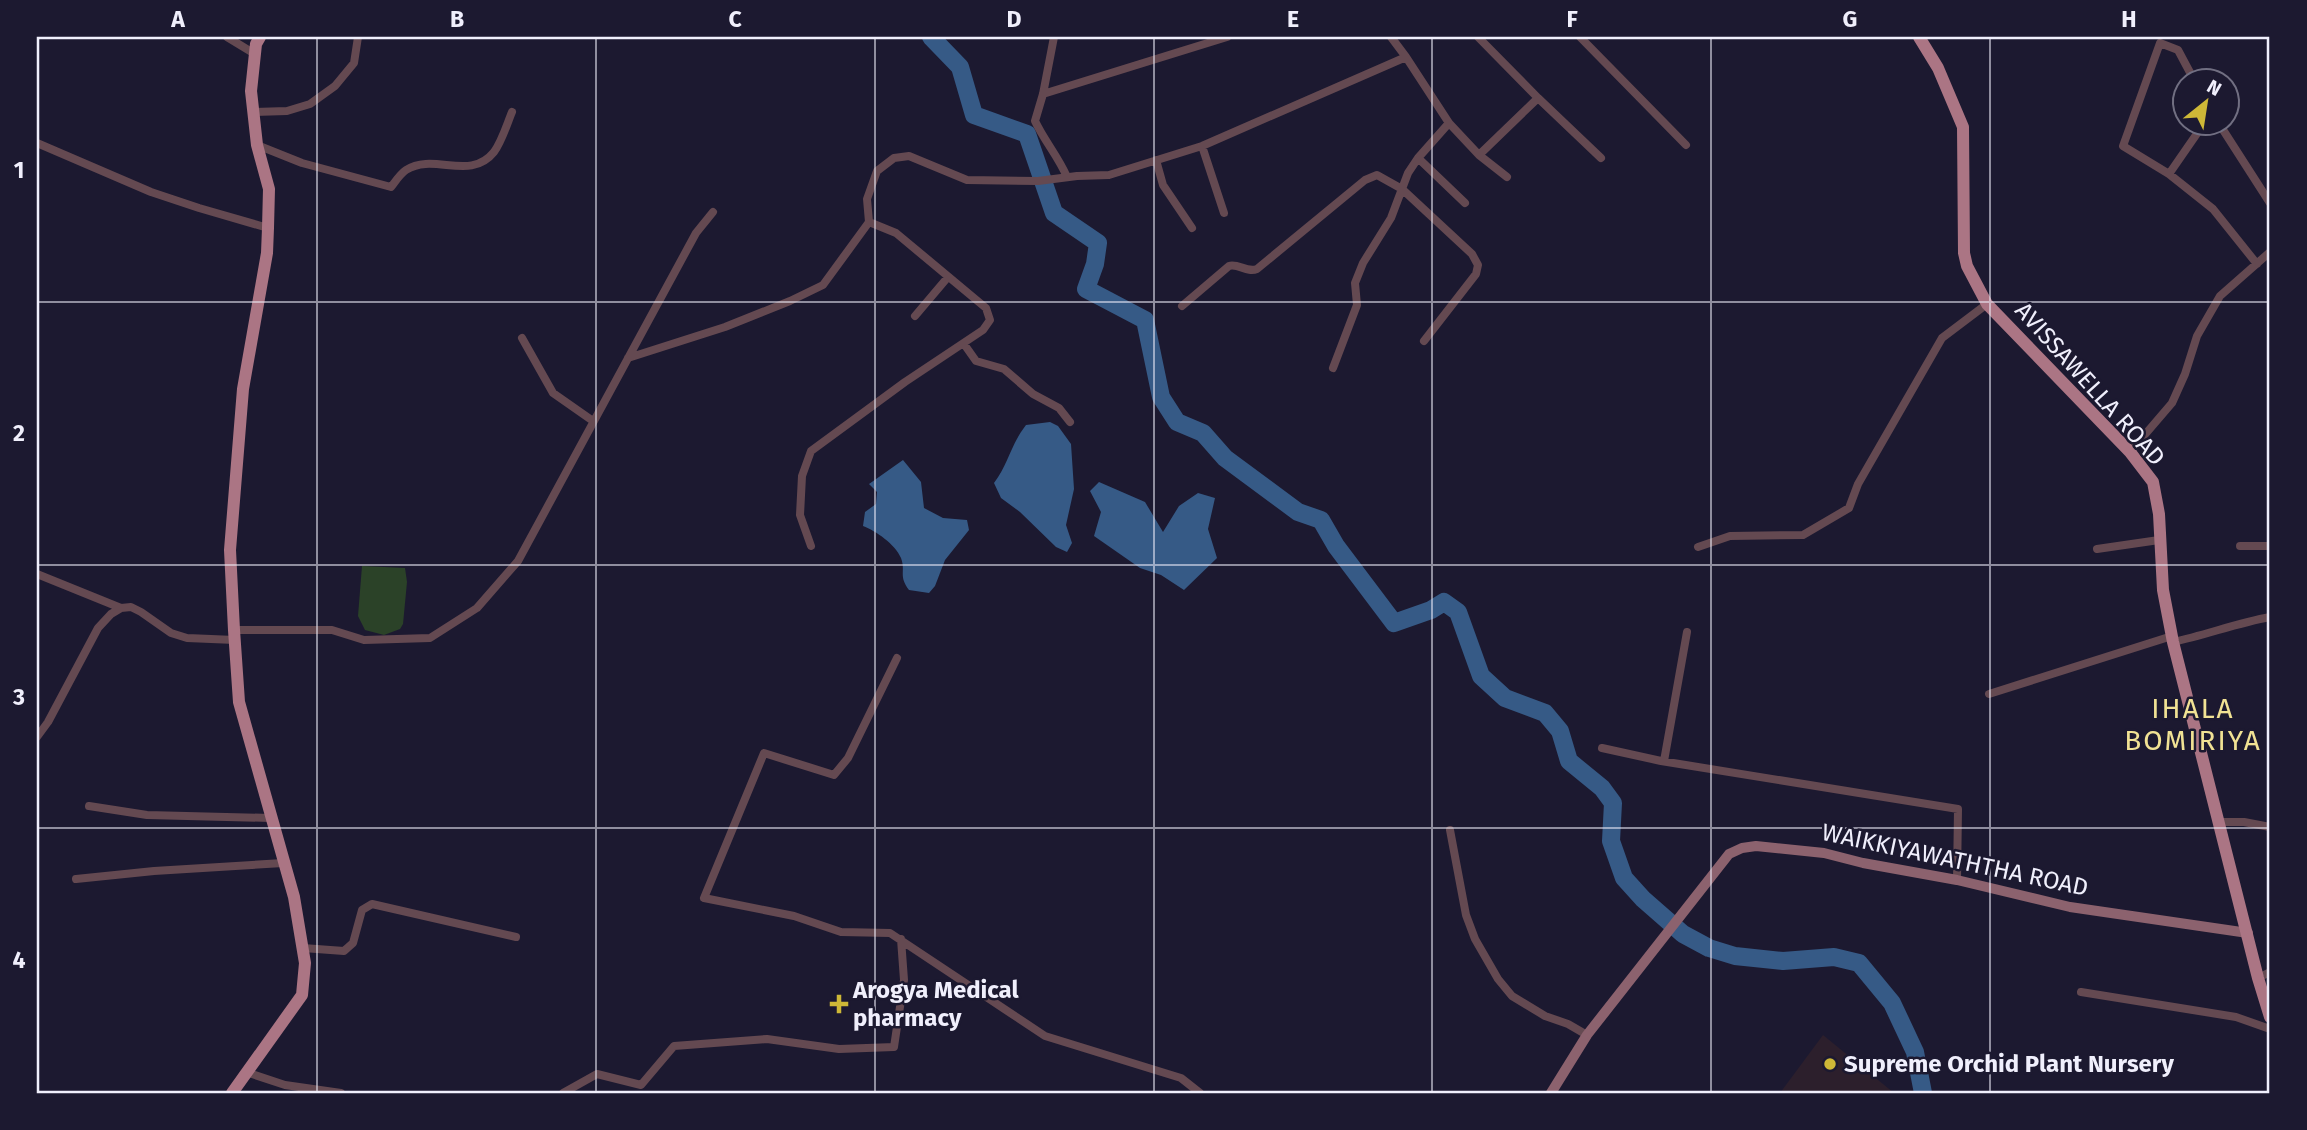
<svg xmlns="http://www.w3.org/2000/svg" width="2307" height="1130" viewBox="0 0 2307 1130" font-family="'Fira Sans',sans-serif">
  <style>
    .commercial { fill: #2c1f2c }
    .green { fill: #2b4228 }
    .water { fill: #365a86 }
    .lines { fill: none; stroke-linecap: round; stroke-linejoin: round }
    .river { stroke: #365a86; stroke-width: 18 }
    .street { stroke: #644951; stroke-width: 8 }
    .secondary { stroke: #8c626e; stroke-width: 10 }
    .primary { stroke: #ab7584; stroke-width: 12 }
    .grid { fill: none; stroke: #f0effc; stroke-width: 2; stroke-opacity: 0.55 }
    .poi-dot { fill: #ceb837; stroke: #1c1930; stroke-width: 2.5 }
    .labels { text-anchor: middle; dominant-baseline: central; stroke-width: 5; stroke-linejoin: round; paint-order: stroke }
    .street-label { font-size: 24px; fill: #f0effc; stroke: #1c1930 }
    .poi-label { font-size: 24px; font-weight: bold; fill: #f0effc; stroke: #1c1930; text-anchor: start }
    .quarter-label { font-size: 28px; letter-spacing: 2px; fill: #f1e294; stroke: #1c1930 }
    .neatline { fill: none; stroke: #f0effc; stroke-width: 2.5 }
    .grid-label { font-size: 23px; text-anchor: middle; font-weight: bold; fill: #f0effc }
  </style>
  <rect width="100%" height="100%" fill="#1c1930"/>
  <path class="commercial" d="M 1823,1035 L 1894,1093 L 1780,1093 Z"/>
  <path class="green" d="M 362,566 L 405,568 L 407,582 L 403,624 L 400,629 L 384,635 L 365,630 L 358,616 Z"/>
  <path class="water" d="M 1050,422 L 1058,426 L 1071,444 L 1074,489 L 1066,525 L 1072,543 L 1067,552 L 1056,547 L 1020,512 L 1001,498 L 994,483 C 1008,465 1011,444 1026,425 Z
    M 903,460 L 921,482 L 924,508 L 943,518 L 967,520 L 969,530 L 945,560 L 935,586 L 929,593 L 909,590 C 898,575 906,572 901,558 C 895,544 876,531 863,526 L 865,512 L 876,504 L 877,492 L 869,484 Z
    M 1099,482 L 1145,502 L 1163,532 L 1179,506 L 1198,493 L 1215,498 L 1208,529 L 1217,558 L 1184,590 L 1161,575 L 1140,568 L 1094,536 L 1101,512 L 1090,491 Z"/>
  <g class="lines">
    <path class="river" d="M 931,37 L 960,67 L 974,115 L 1027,134 L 1054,213 L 1098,243 L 1095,264 L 1086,289 L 1145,320 L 1161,397 L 1177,422 L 1203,433 L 1225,458 L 1298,512 L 1321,520 L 1336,546 L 1394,623 L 1431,610 L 1444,602 L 1458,612 L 1481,676 L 1505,698 L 1545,713 L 1560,731 L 1569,761 L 1602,788 L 1613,803 L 1611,841 L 1624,878 L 1643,899 L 1683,934 L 1709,948 L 1735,956 L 1783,961 L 1834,957 L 1859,963 L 1892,1003 L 1915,1052 L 1923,1093"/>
    <path class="street" d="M 227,37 L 255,54
      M 1054,37 L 1043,94 L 1035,121 C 1045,142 1058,156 1067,177
      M 1478,37 L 1538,98 L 1601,158
      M 1580,37 L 1686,145
      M 1406,57 L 1449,123 L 1479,155 L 1507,177
      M 2194,80 L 2178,50 L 2160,43 L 2123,146 L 2169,174 L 2205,122
      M 1043,94 L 1227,37
      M 253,112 L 287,111 L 310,104 L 335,86 L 354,63 L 358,37
      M 2218,122 L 2270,203
      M 37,143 L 151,192 L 199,208 L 268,228
      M 257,145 L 302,163 L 391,187 C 395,182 400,174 406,170 C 434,152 470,182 494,152 C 502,141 507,124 512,112
      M 1202,146 L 1224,213
      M 1479,155 L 1538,98
      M 1418,158 L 1465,203
      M 1156,160 L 1163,185 L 1192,228
      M 2169,174 L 2213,209 L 2257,264
      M 869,222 L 867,199 L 877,171 L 894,158 L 909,156 L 967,180 L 1038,181 L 1077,176 L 1109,175 L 1202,146 L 1406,57 L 1391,37
      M 1182,306 L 1229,266 C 1238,263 1247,273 1257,269 L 1365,180 L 1377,175 L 1402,189 L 1472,254 L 1478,265 L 1476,274 L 1424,341
      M 915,316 L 948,277
      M 522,338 L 553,393 L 593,421
      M 964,344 L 976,361 L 1004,369 L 1033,394 L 1059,408 L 1070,422
      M 628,358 L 725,327 L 790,301 L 823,285 L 869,222 L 896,233 L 986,308 L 990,320 L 983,330 L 905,382 L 811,451 L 802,476 L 800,515 L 811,546
      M 1333,368 L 1357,305 L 1355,283 L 1363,263 L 1391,218 L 1408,173 L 1418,158 L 1449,123
      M 2130,452 L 2172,403 L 2185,374 L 2197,336 L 2220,296 L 2270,252
      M 2240,546 L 2270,546
      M 1698,547 L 1730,536 L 1803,535 L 1849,508 L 1858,484 L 1942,338 L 1987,304
      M 2097,549 L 2159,540
      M 37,574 L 121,608
      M 234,630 L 332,630 L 364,640 L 430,638 L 477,608 L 518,561 L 696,233 L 713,212
      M 2173,642 C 2206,635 2237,623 2270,617
      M 897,658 L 848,758 L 834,775 L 764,753 L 704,898 L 794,916 L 841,932 L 890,933 L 1045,1036 L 1181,1078 L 1200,1093
      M 1989,694 L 2172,636
      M 37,737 L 48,722 L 98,628 L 111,614 L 121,608 L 131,607 L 141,612 L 171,633 L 187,638 L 235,640
      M 1602,748 L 1661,761 L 1958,809 L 1957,880
      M 1664,761 L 1687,632
      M 89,806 L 147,815 L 271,818
      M 2220,822 L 2244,822 L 2270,827
      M 1450,830 L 1466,915 L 1475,939 L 1498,979 L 1512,996 L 1545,1016 L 1568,1024 L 1587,1035
      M 76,879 L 154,871 L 283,863
      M 303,948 L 344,951 L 353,943 L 362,910 L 372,904 L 516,937
      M 2258,978 L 2270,972
      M 2081,992 L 2236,1017 L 2270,1029
      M 246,1072 L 285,1085 L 341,1093
      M 563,1093 L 597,1074 L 641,1085 L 674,1046 L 767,1039 L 839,1049 L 894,1047 L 904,980 L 901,939"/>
    <path class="secondary" d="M 1551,1093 L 1587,1035 L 1729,854 L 1742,848 L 1756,846 L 1824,853 L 1863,863 L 1957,880 L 2070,907 L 2248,933"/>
    <path class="primary" d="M 1919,37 L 1938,68 L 1963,127 L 1964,253 L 1967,266 L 1987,304 L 2130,452 L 2153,482 L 2159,514 L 2163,590 L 2173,642 L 2258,978 L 2270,1017
      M 232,1093 L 302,995 L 305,963 L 294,897 L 239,702 L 234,630 L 230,550 L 243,389 L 267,253 L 268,228 L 269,189 L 257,145 L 251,91 L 256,44 L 260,37"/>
  </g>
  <path class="grid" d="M 317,37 L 317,1093M 596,37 L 596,1093M 875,37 L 875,1093M 1154,37 L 1154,1093M 1432,37 L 1432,1093M 1711,37 L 1711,1093M 1990,37 L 1990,1093M 37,302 L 2270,302M 37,565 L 2270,565M 37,828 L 2270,828"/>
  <g class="poi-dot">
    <path d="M835.5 993.5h7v7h7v7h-7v7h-7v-7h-7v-7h7z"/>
    <circle cx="1830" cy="1064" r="7"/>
  </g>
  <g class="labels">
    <g class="street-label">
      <text transform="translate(2090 384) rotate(48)">AVISSAWELLA ROAD</text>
      <text transform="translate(1955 860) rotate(12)">WAIKKIYAWATHTHA ROAD</text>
    </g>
    <g class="poi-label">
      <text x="853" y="990">Arogya Medical<tspan x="853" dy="28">pharmacy</tspan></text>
      <text x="1844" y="1064">Supreme Orchid Plant Nursery</text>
    </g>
    <g class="quarter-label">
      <text x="2193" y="708">IHALA<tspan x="2193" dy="32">BOMIRIYA</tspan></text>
    </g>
  </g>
  <rect width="2307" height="1130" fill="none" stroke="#1c1930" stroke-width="77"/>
  <g transform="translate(2206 102) rotate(30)"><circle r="33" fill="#1c1930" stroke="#716f82" stroke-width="2"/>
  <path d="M0-5L12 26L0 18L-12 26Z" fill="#ceb837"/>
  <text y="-10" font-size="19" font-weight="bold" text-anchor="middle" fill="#f0effc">N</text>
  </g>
  <rect x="38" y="38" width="2230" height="1054" class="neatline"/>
  <g class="grid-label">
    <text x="178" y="27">A</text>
    <text x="457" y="27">B</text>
    <text x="735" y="27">C</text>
    <text x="1014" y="27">D</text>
    <text x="1293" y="27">E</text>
    <text x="1572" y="27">F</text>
    <text x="1850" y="27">G</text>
    <text x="2129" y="27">H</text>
    <text x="19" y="178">1</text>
    <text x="19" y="441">2</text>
    <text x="19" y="705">3</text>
    <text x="19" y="968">4</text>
  </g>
</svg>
